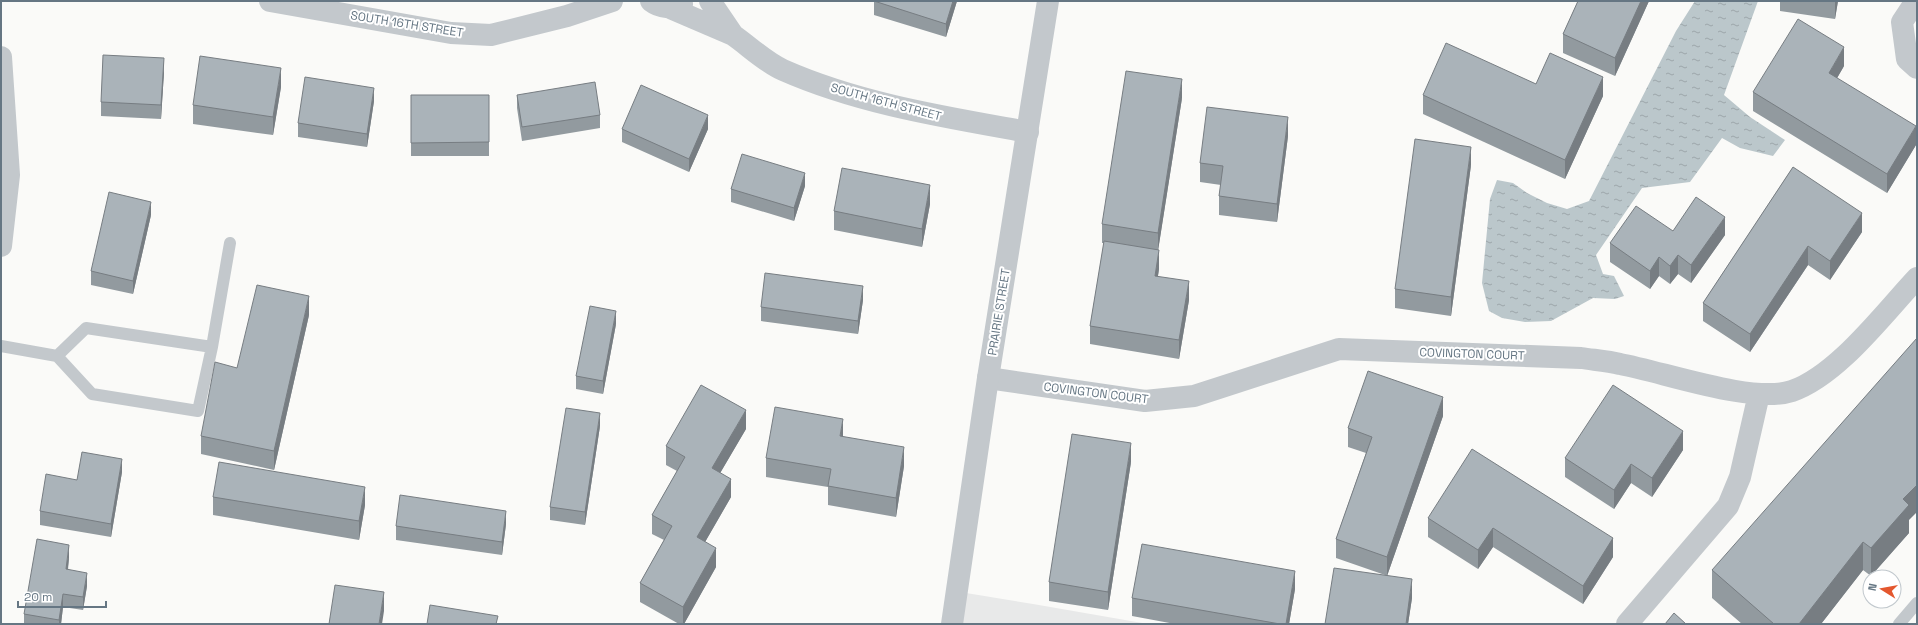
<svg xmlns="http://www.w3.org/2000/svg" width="1918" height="625" viewBox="0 0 1918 625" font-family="'Space Grotesk',sans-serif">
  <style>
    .built { fill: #e8e9e9 }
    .water { fill: url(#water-ripples) }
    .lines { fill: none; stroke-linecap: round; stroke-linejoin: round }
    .service { stroke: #c3c8cc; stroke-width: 12 }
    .minor { stroke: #c3c8cc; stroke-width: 22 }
    .tertiary { stroke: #c3c8cc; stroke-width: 22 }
    .wall { fill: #929a9f }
    .shaded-wall { fill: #777d82 }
    .building { fill: #aab3b9; stroke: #777d82 }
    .labels { text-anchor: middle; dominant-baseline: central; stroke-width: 4; stroke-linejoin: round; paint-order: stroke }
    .street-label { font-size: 12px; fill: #657683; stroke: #fff }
  </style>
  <defs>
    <pattern id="water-ripples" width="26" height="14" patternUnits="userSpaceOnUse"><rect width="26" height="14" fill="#bbc7cb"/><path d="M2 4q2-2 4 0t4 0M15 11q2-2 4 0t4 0" fill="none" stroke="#9ca6aa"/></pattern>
  </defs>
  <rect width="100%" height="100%" fill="#fafaf8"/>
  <path class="built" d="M 966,593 L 1033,604 L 1148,624 L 961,624 Z"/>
  <path class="water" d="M 1695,1 L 1758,1 L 1724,95 L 1750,117 L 1785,140 L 1773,156 L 1740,148 L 1722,138 L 1690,182 L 1642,188 L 1596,255 L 1603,274 L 1614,276 L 1624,296 L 1615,299 L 1593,298 L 1551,321 L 1525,322 L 1502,318 L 1489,311 L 1482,283 L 1490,199 L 1497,180 L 1513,183 L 1527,193 L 1547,203 L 1567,209 L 1589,201 L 1676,31 Z"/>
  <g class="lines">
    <path class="service" d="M 1,346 L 57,356 L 92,394 L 198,411 L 212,347 L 86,328 L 57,356
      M 212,347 L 230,243
      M 1899,624 L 1917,603"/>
    <path class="minor" d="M 270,1 L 451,33 L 491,35 L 567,16 L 612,1
      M 651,1 C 660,8 673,9 682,4
      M 1916,1 L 1902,22 L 1907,59 L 1917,68
      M 670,8 L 733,35 L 710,1
      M 733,35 C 749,46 765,62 783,70 C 860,104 945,117 1028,132
      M 1,57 L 9,175 L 1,246
      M 988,378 L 1145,401 L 1194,396 L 1339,349 L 1581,358 C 1594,360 1608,361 1620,364 C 1664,372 1752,404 1792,391 C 1838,375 1884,313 1917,278
      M 1627,624 L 1728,506 L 1740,477 L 1759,394"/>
    <path class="tertiary" d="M 952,624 L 988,378 L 1048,1"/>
  </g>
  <path class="wall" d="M 874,1 L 957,1 L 946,37 L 874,15 Z
    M 1578,1 L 1649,1 L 1615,76 L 1563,53 L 1563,34 Z
    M 1780,1 L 1838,1 L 1835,19 L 1780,11 Z
    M 1844,66 L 1837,78 L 1916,145 L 1887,193 L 1753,111 L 1753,92 Z
    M 164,72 L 161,119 L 101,116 L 101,102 Z
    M 1536,84 L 1603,96 L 1565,179 L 1423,114 L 1423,95 Z
    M 281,87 L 273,135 L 193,124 L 193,105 Z
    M 411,95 L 489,95 L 489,156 L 411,156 Z
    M 517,95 L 600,115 L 600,128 L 522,141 L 517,108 Z
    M 1182,98 L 1158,250 L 1159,269 L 1158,276 L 1189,300 L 1179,359 L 1090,344 L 1090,326 L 1104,243 L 1102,243 L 1102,224 Z
    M 374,101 L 367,147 L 298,137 L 298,123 Z
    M 622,129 L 708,129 L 689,172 L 622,142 Z
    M 1288,136 L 1277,222 L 1219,215 L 1219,196 L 1221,185 L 1200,182 L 1200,163 Z
    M 1471,165 L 1451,316 L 1395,308 L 1395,289 Z
    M 1793,167 L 1862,232 L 1830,280 L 1808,265 L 1750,352 L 1703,321 L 1703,303 Z
    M 805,186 L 794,221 L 731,202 L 731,189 Z
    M 930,204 L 922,247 L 834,230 L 834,211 Z
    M 151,215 L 133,294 L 91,285 L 91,271 Z
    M 1673,231 L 1725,235 L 1691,283 L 1678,274 L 1670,284 L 1659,276 L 1650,289 L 1610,262 L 1610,243 Z
    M 863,300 L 858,334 L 761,321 L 761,307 Z
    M 309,315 L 274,470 L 201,454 L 201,436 L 237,368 Z
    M 616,324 L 603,394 L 576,389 L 576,376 Z
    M 1443,416 L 1387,576 L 1412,598 L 1408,624 L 1325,624 L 1385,575 L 1336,558 L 1336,539 L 1366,453 L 1348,447 L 1348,428 Z
    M 600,426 L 585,525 L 550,520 L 550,507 Z
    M 746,429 L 720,473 L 731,497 L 705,542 L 716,567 L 684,624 L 679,624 L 640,602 L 640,583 L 664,540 L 652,534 L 652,515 L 677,471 L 666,465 L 666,446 Z
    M 843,437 L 904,466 L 896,517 L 828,505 L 828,487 L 766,477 L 766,458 Z
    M 1683,450 L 1652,497 L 1631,483 L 1614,509 L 1565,477 L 1565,458 Z
    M 1131,462 L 1108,610 L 1049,601 L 1049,582 Z
    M 122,472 L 111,537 L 40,525 L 40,511 L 77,480 Z
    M 213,497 L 365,505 L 359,540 L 213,515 Z
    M 1428,518 L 1613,538 L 1613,557 L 1583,604 L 1493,547 L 1478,569 L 1428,537 Z
    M 1909,520 L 1909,533 L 1871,576 L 1863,570 L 1821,624 L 1742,624 L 1712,598 L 1712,570 Z
    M 506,524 L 502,555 L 396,540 L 396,526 Z
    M 69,558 L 68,570 L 87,586 L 83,610 L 63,607 L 61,624 L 24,624 L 24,614 Z
    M 1295,589 L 1289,624 L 1175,624 L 1132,616 L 1132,598 Z"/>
  <path class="shaded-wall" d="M 953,1 L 957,1 L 946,37 L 946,24 Z
    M 1641,1 L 1649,1 L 1615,76 L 1615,58 Z
    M 1835,1 L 1838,1 L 1835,19 Z
    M 1844,47 L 1844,66 L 1829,92 L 1829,73 Z
    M 164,58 L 164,72 L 161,119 L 161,105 Z
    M 281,68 L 281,87 L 273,135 L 273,117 Z
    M 1603,77 L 1603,96 L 1565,179 L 1565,160 Z
    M 1182,79 L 1182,98 L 1158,251 L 1158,233 Z
    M 374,88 L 374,101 L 367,147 L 367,134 Z
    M 708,115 L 708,129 L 689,172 L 689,159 Z
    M 1288,117 L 1288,136 L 1277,222 L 1277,204 Z
    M 1916,126 L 1916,145 L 1887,193 L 1887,174 Z
    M 1471,147 L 1471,165 L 1451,316 L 1451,297 Z
    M 805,173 L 805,186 L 794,221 L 794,208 Z
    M 930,185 L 930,204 L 922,247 L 922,229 Z
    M 151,202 L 151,215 L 133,294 L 133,281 Z
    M 1862,213 L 1862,232 L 1830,280 L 1830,261 Z
    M 1725,217 L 1725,235 L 1691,283 L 1691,265 Z
    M 1808,246 L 1808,265 L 1750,352 L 1750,334 Z
    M 1159,250 L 1159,269 L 1155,294 L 1155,276 Z
    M 1678,255 L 1678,274 L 1670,284 L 1670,266 Z
    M 1659,257 L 1659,276 L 1650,289 L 1650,271 Z
    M 1189,281 L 1189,300 L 1179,359 L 1179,340 Z
    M 863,286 L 863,300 L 858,334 L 858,321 Z
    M 309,296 L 309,315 L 274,470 L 274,451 Z
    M 616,311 L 616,324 L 603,394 L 603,381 Z
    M 1443,397 L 1443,416 L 1387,576 L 1387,557 Z
    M 746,410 L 746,429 L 712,487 L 712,468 Z
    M 600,413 L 600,426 L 585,525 L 585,512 Z
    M 843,419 L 843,438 L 840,436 Z
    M 1683,431 L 1683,450 L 1652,497 L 1652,478 Z
    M 1131,443 L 1131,462 L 1108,610 L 1108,592 Z
    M 904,447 L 904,466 L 896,517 L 896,498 Z
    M 122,459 L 122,472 L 111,537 L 111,524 Z
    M 1631,464 L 1631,483 L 1614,509 L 1614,490 Z
    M 731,479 L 731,497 L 697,556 L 697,537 Z
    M 1917,485 L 1917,512 L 1909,520 L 1909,533 L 1871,576 L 1871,548 L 1903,499 Z
    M 365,487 L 365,505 L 359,540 L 359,521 Z
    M 506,511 L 506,524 L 502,555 L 502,542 Z
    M 1493,528 L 1493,547 L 1478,569 L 1478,550 Z
    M 1613,538 L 1613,557 L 1583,604 L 1583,586 Z
    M 1863,542 L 1863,570 L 1821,624 L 1799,624 Z
    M 69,545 L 69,558 L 66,583 L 66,569 Z
    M 716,548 L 716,567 L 684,624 L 683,624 L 683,607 Z
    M 1295,571 L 1295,589 L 1289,624 L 1286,624 Z
    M 87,573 L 87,586 L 83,610 L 83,597 Z
    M 1412,579 L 1412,598 L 1408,624 L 1406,624 Z
    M 384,592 L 384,611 L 382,624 L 379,624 Z
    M 63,594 L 63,607 L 61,624 L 59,624 L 59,620 Z"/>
  <path class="building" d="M 874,1 L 953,1 L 946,24 Z
    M 1578,1 L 1641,1 L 1615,58 L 1563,34 Z
    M 1798,19 L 1844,47 L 1829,73 L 1916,126 L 1887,174 L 1753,92 Z
    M 1446,43 L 1536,84 L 1550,53 L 1603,77 L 1565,160 L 1423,95 Z
    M 103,55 L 164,58 L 161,105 L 101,102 Z
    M 200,56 L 281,68 L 273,117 L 193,105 Z
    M 1126,71 L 1182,79 L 1158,233 L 1102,224 Z
    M 305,77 L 374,88 L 367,134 L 298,123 Z
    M 595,82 L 600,115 L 522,127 L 517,95 Z
    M 641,85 L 708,115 L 689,159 L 622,129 Z
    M 411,95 L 489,95 L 489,142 L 411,143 Z
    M 1207,107 L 1288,117 L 1277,204 L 1219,196 L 1223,166 L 1200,163 Z
    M 1415,139 L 1471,147 L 1451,297 L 1395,289 Z
    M 742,154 L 805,173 L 794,208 L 731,189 Z
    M 1793,167 L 1862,213 L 1830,261 L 1808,246 L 1750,334 L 1703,303 Z
    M 842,168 L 930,185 L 922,229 L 834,211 Z
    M 109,192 L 151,202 L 133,281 L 91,271 Z
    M 1696,197 L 1725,217 L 1691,265 L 1678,255 L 1670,266 L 1659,257 L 1650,271 L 1610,243 L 1636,206 L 1673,231 Z
    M 1104,241 L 1159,250 L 1155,276 L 1189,281 L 1179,340 L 1090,326 Z
    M 765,273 L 863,286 L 858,321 L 761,307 Z
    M 257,285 L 309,296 L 274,451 L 201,436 L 215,362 L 237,368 Z
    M 590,306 L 616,311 L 603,381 L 576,376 Z
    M 1917,338 L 1917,485 L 1903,499 L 1909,505 L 1871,548 L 1863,542 L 1799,624 L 1774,624 L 1712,570 Z
    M 1368,371 L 1443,397 L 1387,557 L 1336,539 L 1372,437 L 1348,428 Z
    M 701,385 L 746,410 L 712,468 L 731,479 L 697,537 L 716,548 L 683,607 L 640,583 L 672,526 L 652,515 L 685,457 L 666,446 Z
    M 1613,385 L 1683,431 L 1652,478 L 1631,464 L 1614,490 L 1565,458 Z
    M 775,407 L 843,419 L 840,436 L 904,447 L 896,498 L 828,486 L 831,469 L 766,458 Z
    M 566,408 L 600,413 L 585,512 L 550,507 Z
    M 1072,434 L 1131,443 L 1108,592 L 1049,582 Z
    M 1472,449 L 1613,538 L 1583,586 L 1493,528 L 1478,550 L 1428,518 Z
    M 82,452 L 122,459 L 111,524 L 40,511 L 46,474 L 77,480 Z
    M 219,462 L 365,487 L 359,521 L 213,497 Z
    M 400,495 L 506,511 L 502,542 L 396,526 Z
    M 37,539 L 69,545 L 66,569 L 87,573 L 83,597 L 63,594 L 59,620 L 24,614 Z
    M 1142,544 L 1295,571 L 1286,624 L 1280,624 L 1132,598 Z
    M 1334,568 L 1412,579 L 1406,624 L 1325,624 Z
    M 335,585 L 384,592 L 379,624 L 329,624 Z
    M 430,605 L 498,616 L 496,624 L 427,624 Z
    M 1674,613 L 1686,624 L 1665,624 Z"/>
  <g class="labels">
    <g class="street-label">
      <text transform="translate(407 24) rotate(9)">SOUTH 16TH STREET</text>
      <text transform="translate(886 102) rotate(15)">SOUTH 16TH STREET</text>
      <text transform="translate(999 312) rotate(-81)">PRAIRIE STREET</text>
      <text transform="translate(1472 354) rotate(2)">COVINGTON COURT</text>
      <text transform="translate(1096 393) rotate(7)">COVINGTON COURT</text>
    </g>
  </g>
  <rect width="1918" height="625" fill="none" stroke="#657683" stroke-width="4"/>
  <g transform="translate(1882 589) rotate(281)"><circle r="19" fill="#ffffff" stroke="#c1c8cd"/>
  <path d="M0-3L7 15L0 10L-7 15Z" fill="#e4572e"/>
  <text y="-6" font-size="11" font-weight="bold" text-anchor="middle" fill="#657683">N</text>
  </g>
  <path d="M18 601v6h88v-6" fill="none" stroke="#657683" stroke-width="2"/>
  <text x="24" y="601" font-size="12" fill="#657683" stroke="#ffffff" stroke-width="3" paint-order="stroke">20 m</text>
</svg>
